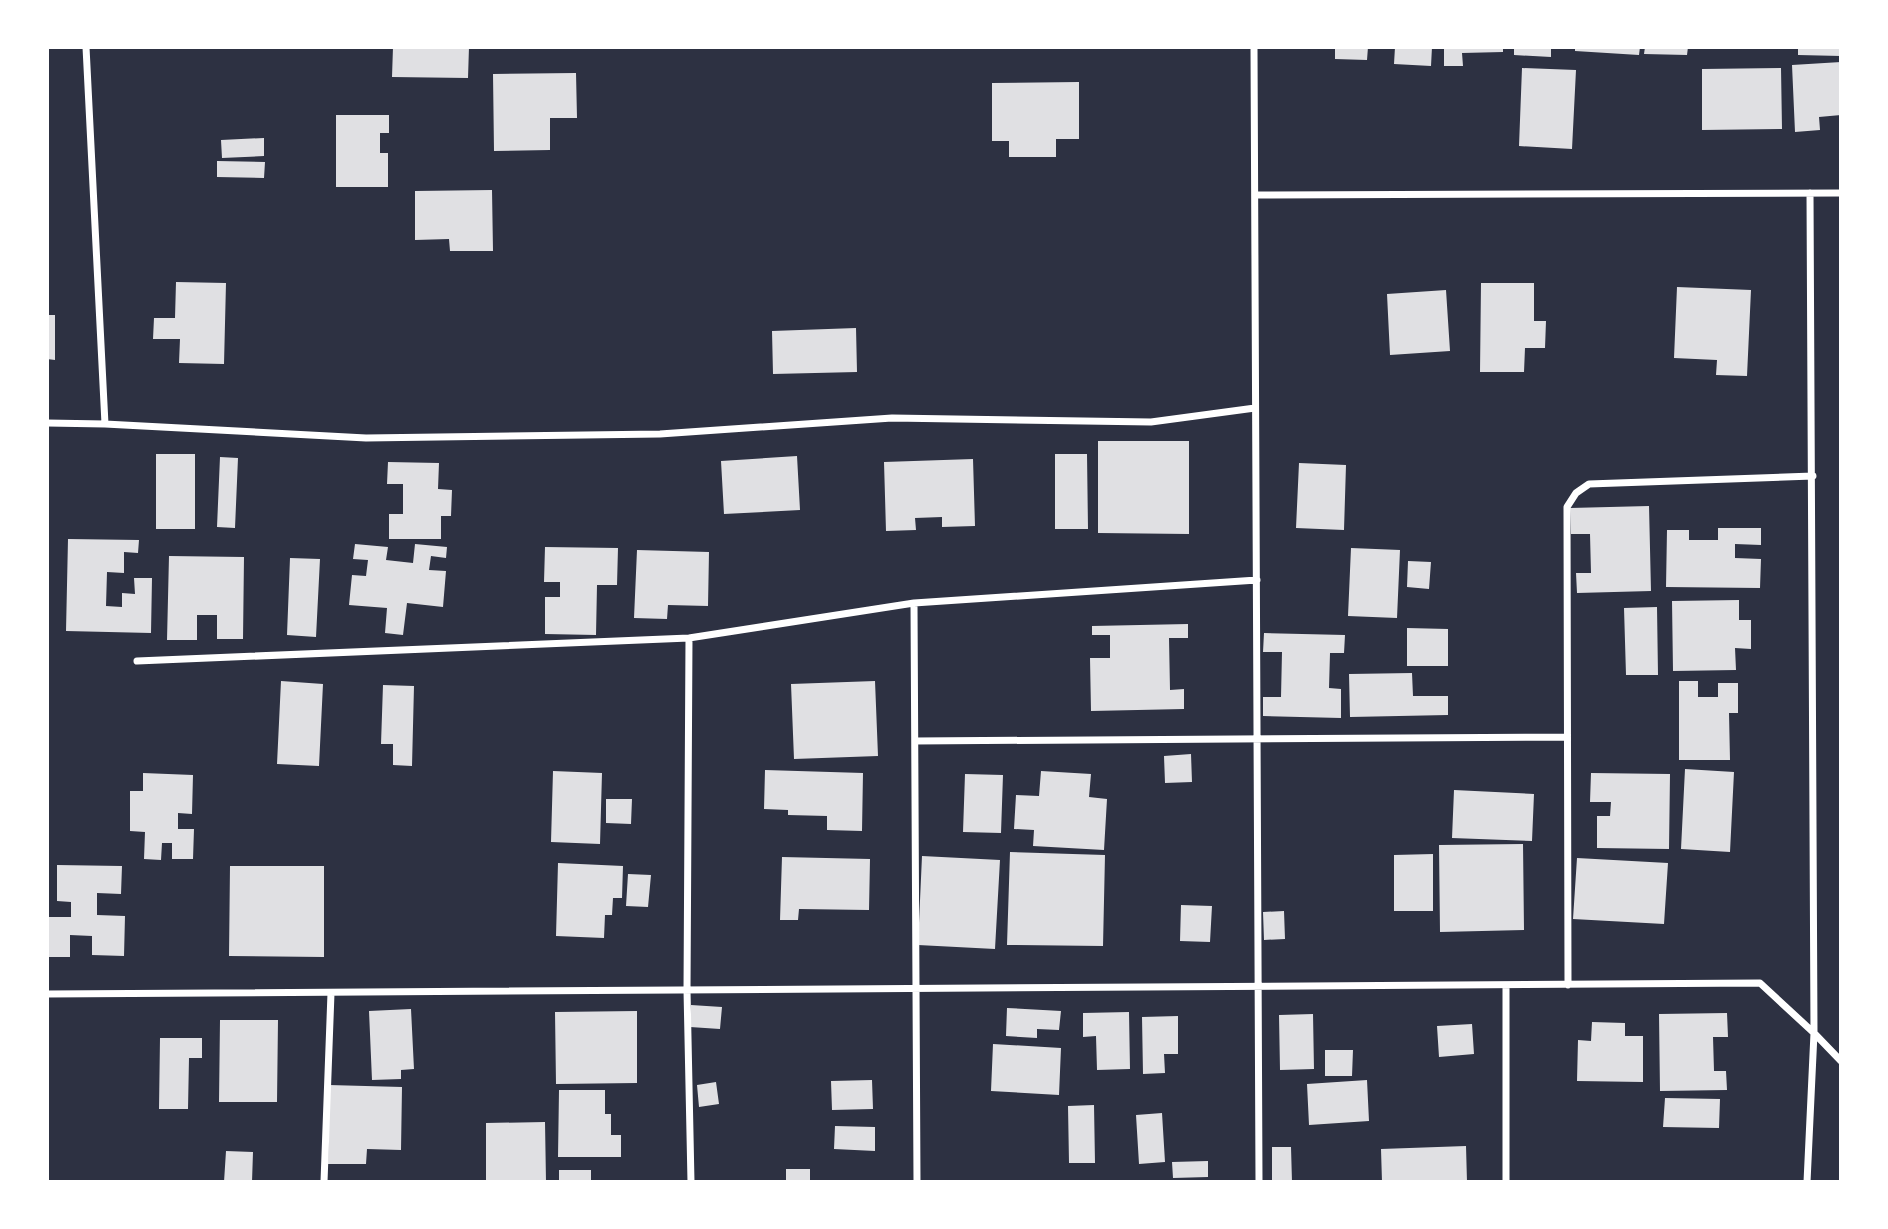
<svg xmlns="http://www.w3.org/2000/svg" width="1888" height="1229" viewBox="0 0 1888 1229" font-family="Bitter,serif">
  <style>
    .building { fill: #e0e0e3 }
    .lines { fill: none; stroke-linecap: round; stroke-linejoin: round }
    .minor { stroke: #fff; stroke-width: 7 }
  </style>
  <rect width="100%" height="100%" fill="#2d3142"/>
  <path class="building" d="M 393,47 L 469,47 L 468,78 L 392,77 Z
    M 1335,47 L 1368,47 L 1367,60 L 1335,59 Z
    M 1395,47 L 1432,47 L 1431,66 L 1394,64 Z
    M 1444,47 L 1503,47 L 1503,52 L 1462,53 L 1463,66 L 1444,66 Z
    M 1514,47 L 1551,47 L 1551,57 L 1514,55 Z
    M 1575,47 L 1640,47 L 1639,55 L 1575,51 Z
    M 1645,47 L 1688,47 L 1687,55 L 1644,54 Z
    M 1798,47 L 1841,47 L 1841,56 L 1798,55 Z
    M 1841,62 L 1841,115 L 1819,117 L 1820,130 L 1795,132 L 1792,65 Z
    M 1522,68 L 1576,70 L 1572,149 L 1519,146 Z
    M 1781,68 L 1782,129 L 1702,130 L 1702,69 Z
    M 576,73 L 577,118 L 550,118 L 550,150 L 494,151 L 493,74 Z
    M 1079,82 L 1079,139 L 1056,139 L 1056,157 L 1009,157 L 1009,141 L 992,141 L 992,83 Z
    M 336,115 L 389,115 L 389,133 L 380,133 L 380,153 L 388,153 L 388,187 L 336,187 Z
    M 264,138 L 264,156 L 222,158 L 221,140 Z
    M 217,161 L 265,162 L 264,178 L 217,177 Z
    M 492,190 L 493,251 L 450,251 L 449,239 L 415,240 L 415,191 Z
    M 176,282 L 226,283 L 224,364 L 179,363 L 180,339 L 153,339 L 154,318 L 175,318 Z
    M 1481,283 L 1534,283 L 1534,321 L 1546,321 L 1545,348 L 1525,348 L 1524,372 L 1480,372 Z
    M 1677,287 L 1751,290 L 1747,376 L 1716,375 L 1717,360 L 1674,358 Z
    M 1446,290 L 1450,351 L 1390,355 L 1387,294 Z
    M 47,315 L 55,315 L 55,360 L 47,359 Z
    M 856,328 L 857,372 L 773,374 L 772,331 Z
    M 1098,441 L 1189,441 L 1189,534 L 1098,533 Z
    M 156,454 L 195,454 L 195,529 L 156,529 Z
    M 1055,454 L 1087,454 L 1088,529 L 1055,529 Z
    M 797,456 L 800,510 L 724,514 L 721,461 Z
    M 220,457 L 238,458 L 235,528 L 217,527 Z
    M 973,459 L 975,526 L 942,527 L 942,517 L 915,518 L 916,530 L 886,531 L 884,462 Z
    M 388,462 L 439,463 L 438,489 L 452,490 L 451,516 L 441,516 L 441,539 L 389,539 L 389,514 L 403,514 L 403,484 L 387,484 Z
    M 1299,463 L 1346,465 L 1344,530 L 1296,528 Z
    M 1649,506 L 1651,591 L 1577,593 L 1576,573 L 1591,573 L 1590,534 L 1571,534 L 1570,508 Z
    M 1718,528 L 1761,528 L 1761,545 L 1735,544 L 1735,558 L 1761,559 L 1760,588 L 1666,587 L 1667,530 L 1689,530 L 1689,540 L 1718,540 Z
    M 68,539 L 139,540 L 138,553 L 124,552 L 124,573 L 107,572 L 106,606 L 122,607 L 122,593 L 135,594 L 134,578 L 152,578 L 151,633 L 66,631 Z
    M 355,544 L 388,547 L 386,560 L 413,563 L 415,544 L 447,547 L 446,558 L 431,556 L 429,570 L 446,571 L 443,607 L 407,603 L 403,635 L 385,633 L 387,608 L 349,605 L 352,575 L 366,576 L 368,560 L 353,559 Z
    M 545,547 L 618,548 L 617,585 L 597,585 L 596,635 L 545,634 L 545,597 L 560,597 L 560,582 L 544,582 Z
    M 1351,548 L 1400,550 L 1397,618 L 1348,616 Z
    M 637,550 L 709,552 L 708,606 L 668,605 L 667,619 L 634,618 Z
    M 169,556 L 244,557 L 243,639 L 217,639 L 217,615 L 197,615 L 197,640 L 167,640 Z
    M 290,558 L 320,559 L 316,637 L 287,635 Z
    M 1408,561 L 1431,562 L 1429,589 L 1407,587 Z
    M 1739,600 L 1739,620 L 1751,620 L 1751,649 L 1735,648 L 1736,670 L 1673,671 L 1672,601 Z
    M 1657,607 L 1658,675 L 1626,675 L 1624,608 Z
    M 1188,624 L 1188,638 L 1169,638 L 1170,690 L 1184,689 L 1184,709 L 1091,711 L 1090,658 L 1110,658 L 1110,635 L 1092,635 L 1092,626 Z
    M 1407,628 L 1448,629 L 1448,666 L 1407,666 Z
    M 1264,633 L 1345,635 L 1344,653 L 1330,653 L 1329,688 L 1341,689 L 1341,718 L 1263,716 L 1263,697 L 1281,697 L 1282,652 L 1263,652 Z
    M 1412,673 L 1413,696 L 1448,696 L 1448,715 L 1350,717 L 1349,674 Z
    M 281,681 L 323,684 L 319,766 L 277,764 Z
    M 875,681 L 878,756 L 794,759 L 791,684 Z
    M 1679,681 L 1698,681 L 1698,697 L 1718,697 L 1718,683 L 1738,683 L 1738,713 L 1729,713 L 1730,760 L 1679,760 Z
    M 383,685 L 414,686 L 412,766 L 393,765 L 393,744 L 381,744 Z
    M 1191,754 L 1192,782 L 1165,783 L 1164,756 Z
    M 1685,769 L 1734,772 L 1730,852 L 1681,849 Z
    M 765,770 L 863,773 L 862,831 L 827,830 L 827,816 L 788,815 L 788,810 L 764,809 Z
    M 553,771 L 602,773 L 600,844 L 551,842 Z
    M 1041,771 L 1091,774 L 1089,797 L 1107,799 L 1104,850 L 1033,846 L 1034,830 L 1014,829 L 1016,795 L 1039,796 Z
    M 143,773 L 193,775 L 192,814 L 178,813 L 178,829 L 194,829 L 193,859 L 172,859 L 172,843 L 162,843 L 161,860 L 144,859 L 145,832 L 130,831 L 130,791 L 143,791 Z
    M 1591,773 L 1670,774 L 1669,849 L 1597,848 L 1597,816 L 1610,816 L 1611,802 L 1590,802 Z
    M 965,774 L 1003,775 L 1001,833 L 963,832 Z
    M 1454,790 L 1534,794 L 1532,841 L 1452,838 Z
    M 606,799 L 632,799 L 631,824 L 606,823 Z
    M 1523,844 L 1524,930 L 1440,932 L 1439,845 Z
    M 1010,852 L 1105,855 L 1103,946 L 1007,945 Z
    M 1433,854 L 1433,911 L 1394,911 L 1394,855 Z
    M 922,856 L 1000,860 L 995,949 L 918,945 Z
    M 782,857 L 870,859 L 869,910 L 799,909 L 798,920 L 780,920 Z
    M 1577,858 L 1668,863 L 1664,924 L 1573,919 Z
    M 558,863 L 623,866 L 622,898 L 613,898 L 612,915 L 605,915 L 604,938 L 556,936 Z
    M 57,865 L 122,866 L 121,894 L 97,893 L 97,915 L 125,916 L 124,956 L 92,955 L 92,936 L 70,935 L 70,957 L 47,957 L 47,917 L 71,917 L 71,902 L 57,901 Z
    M 230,866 L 324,866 L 324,957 L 229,956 Z
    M 628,874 L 651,875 L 648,907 L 626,906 Z
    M 1181,905 L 1212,906 L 1210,942 L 1180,941 Z
    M 1284,911 L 1285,939 L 1264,940 L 1263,912 Z
    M 691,1005 L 722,1007 L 720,1029 L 690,1027 Z
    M 1007,1008 L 1061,1011 L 1059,1030 L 1037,1029 L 1037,1038 L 1006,1036 Z
    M 411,1009 L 414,1069 L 401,1070 L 401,1079 L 372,1080 L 369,1011 Z
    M 637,1011 L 637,1083 L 556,1084 L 555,1012 Z
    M 1129,1012 L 1130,1069 L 1097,1070 L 1096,1036 L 1083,1037 L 1083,1013 Z
    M 1727,1013 L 1728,1037 L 1713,1037 L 1714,1071 L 1726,1071 L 1727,1090 L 1660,1091 L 1659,1014 Z
    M 1313,1014 L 1314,1069 L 1280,1070 L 1279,1015 Z
    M 1178,1016 L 1178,1054 L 1164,1054 L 1165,1073 L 1143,1074 L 1142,1017 Z
    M 220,1020 L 278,1020 L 277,1102 L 219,1102 Z
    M 1592,1022 L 1625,1023 L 1625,1036 L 1643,1036 L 1643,1082 L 1577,1081 L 1578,1040 L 1591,1041 Z
    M 1472,1024 L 1474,1054 L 1439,1057 L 1437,1026 Z
    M 160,1038 L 202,1038 L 202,1058 L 189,1058 L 188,1109 L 159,1109 Z
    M 993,1044 L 1061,1048 L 1059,1095 L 991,1091 Z
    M 1325,1050 L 1353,1050 L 1352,1076 L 1325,1076 Z
    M 872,1080 L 873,1109 L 832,1110 L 831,1081 Z
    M 1367,1080 L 1369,1121 L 1309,1125 L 1307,1084 Z
    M 716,1082 L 719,1104 L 699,1107 L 697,1085 Z
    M 329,1085 L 402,1087 L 401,1150 L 367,1149 L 366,1164 L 328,1164 Z
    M 559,1090 L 605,1090 L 605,1114 L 611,1114 L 611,1135 L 621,1135 L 621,1157 L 558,1157 Z
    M 1665,1098 L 1720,1099 L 1719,1128 L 1663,1127 Z
    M 1094,1105 L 1095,1163 L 1069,1163 L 1068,1106 Z
    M 1162,1113 L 1165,1162 L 1139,1164 L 1136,1115 Z
    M 545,1122 L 546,1182 L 486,1182 L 486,1123 Z
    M 835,1126 L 875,1127 L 875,1151 L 834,1149 Z
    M 1466,1146 L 1467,1182 L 1382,1182 L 1381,1149 Z
    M 1272,1147 L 1291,1147 L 1292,1182 L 1272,1182 Z
    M 226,1151 L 253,1152 L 252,1182 L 224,1182 Z
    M 1208,1161 L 1208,1177 L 1173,1178 L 1172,1162 Z
    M 786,1169 L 810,1169 L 810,1182 L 786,1182 Z
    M 559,1170 L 591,1170 L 591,1182 L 559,1182 Z"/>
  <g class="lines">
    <path class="minor" d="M 86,47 L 105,424
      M 1254,47 L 1259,1182
      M 1255,195 L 1841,193
      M 47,423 L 105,424 L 366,438 L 660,434 L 892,418 L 1151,422 L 1255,408
      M 914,603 L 917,1182
      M 689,638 L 687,990 L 691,1182
      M 137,661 L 689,638 L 914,603 L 1257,580
      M 915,741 L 1567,737
      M 1568,985 L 1567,507 L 1576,493 L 1589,484 L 1813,476
      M 47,994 L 1760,983 L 1814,1033 L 1841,1061
      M 324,1182 L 331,993
      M 1506,1182 L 1506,985
      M 1807,1182 L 1814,1033 L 1810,193"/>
  </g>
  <rect width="1888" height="1229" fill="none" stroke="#ffffff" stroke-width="98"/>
</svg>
